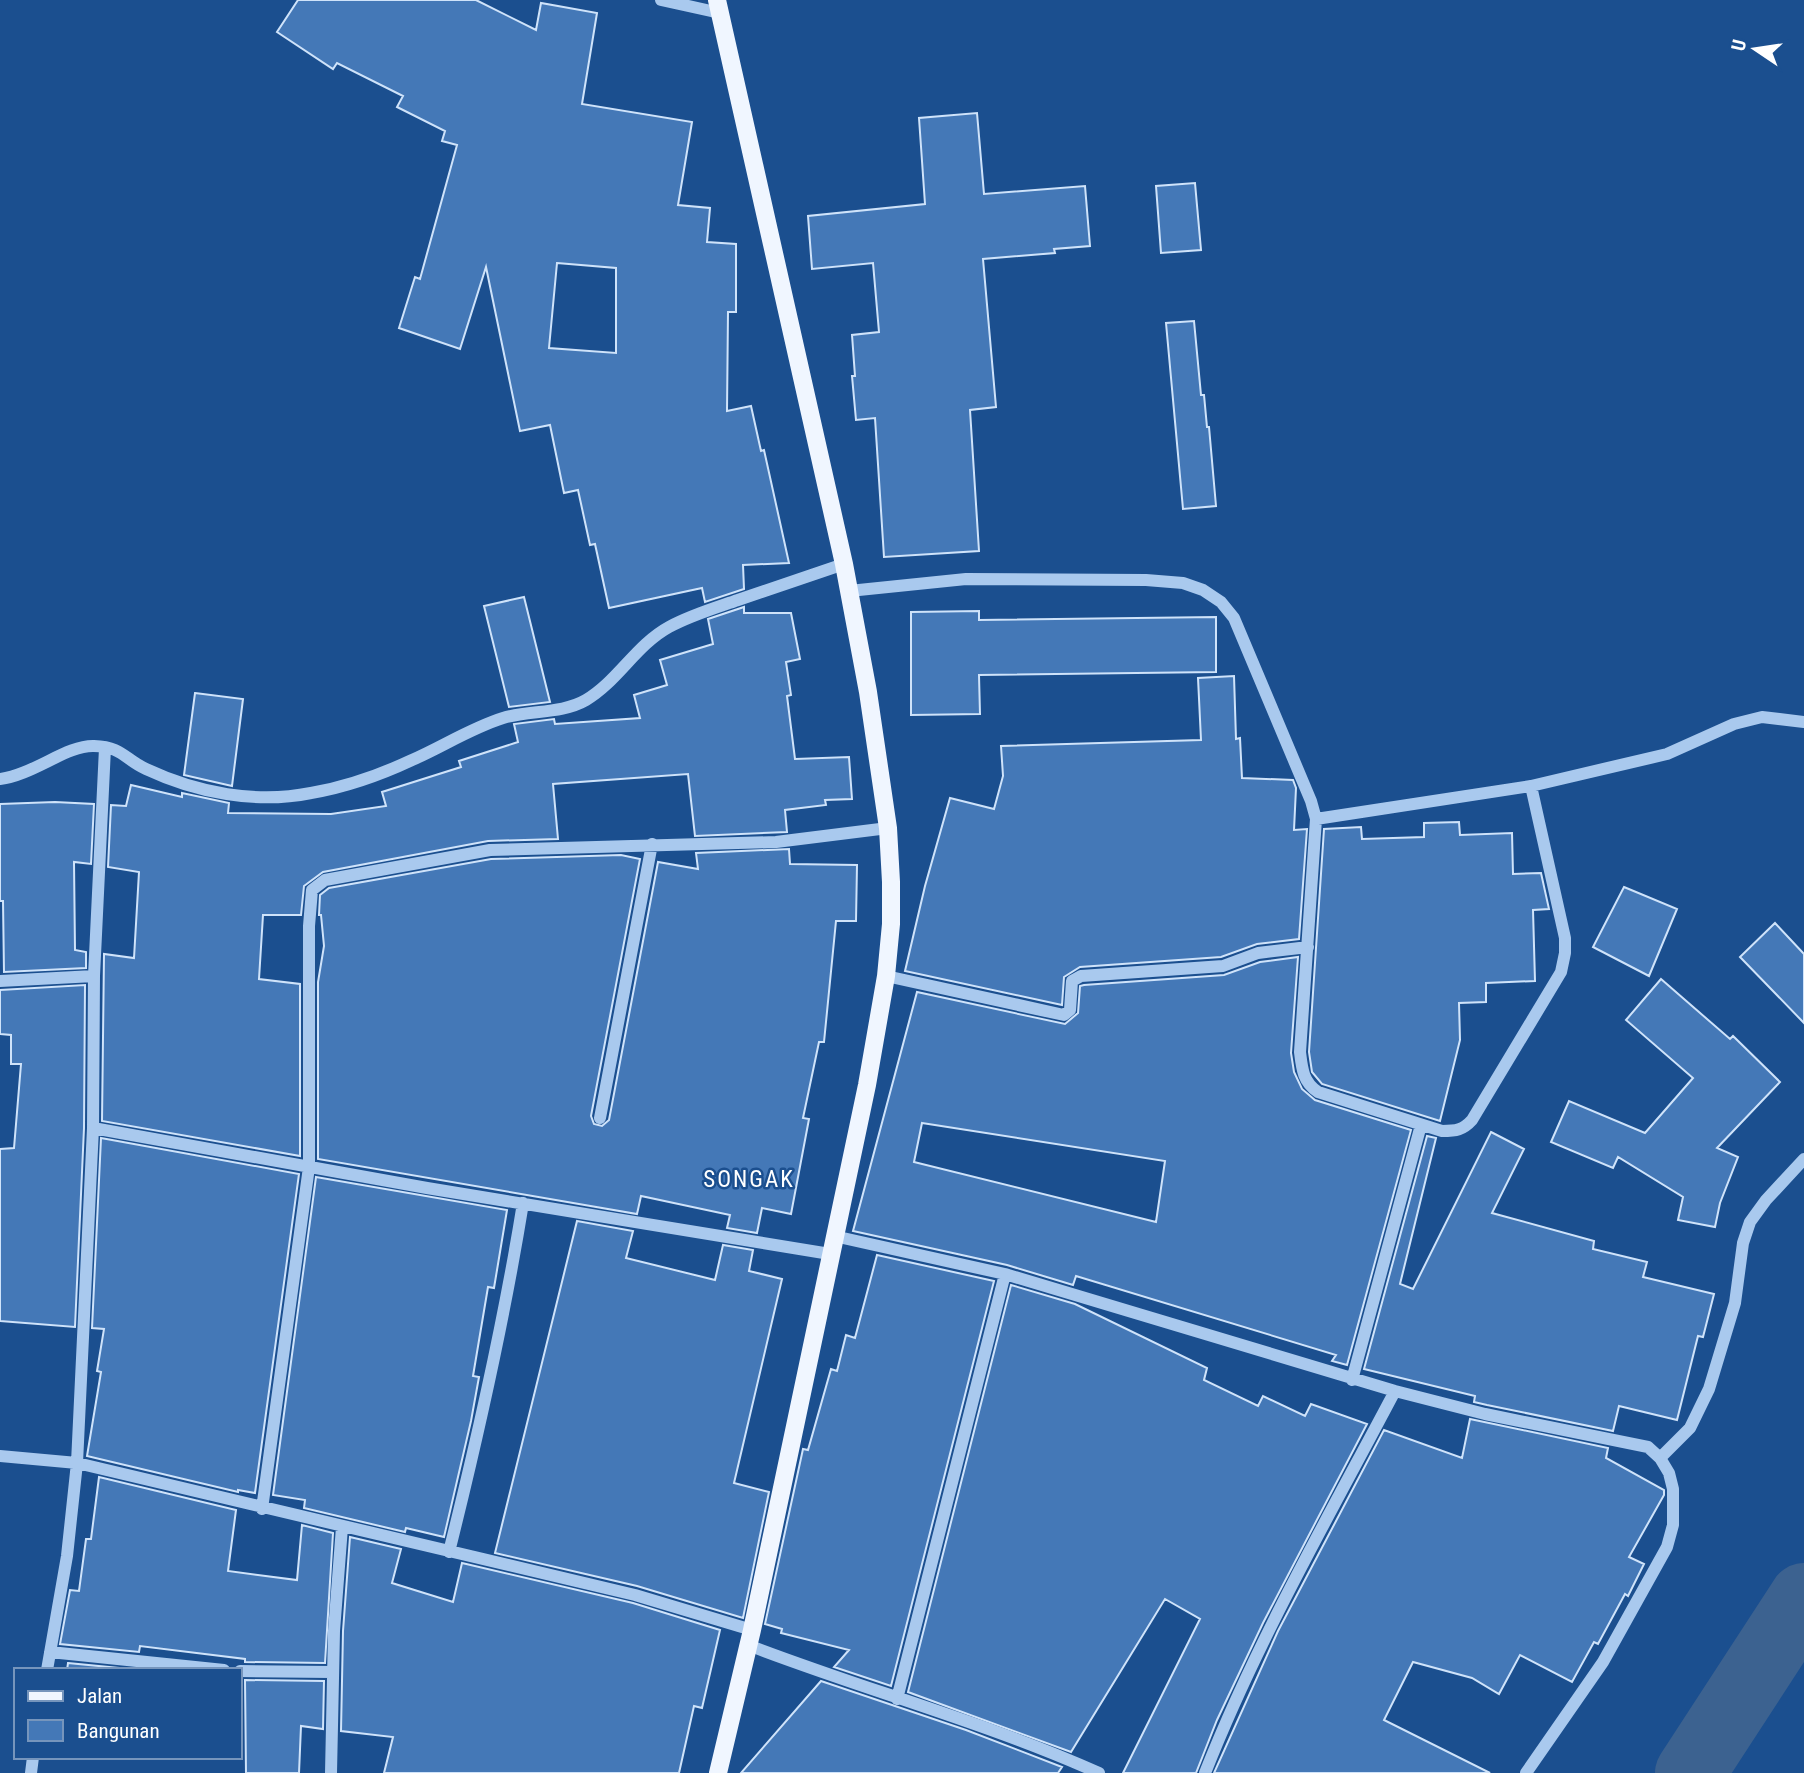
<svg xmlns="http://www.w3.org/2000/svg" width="1804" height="1773" viewBox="0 0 1804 1773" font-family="'Roboto Condensed',sans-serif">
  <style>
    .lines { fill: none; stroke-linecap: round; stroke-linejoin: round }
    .river { stroke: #3c6290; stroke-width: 70 }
    .building { fill: #4478b7; stroke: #cfe3fa; stroke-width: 2; fill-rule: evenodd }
    .minor { stroke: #a9c9ee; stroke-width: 12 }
    .major { stroke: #f0f6ff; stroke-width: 18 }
    .labels { text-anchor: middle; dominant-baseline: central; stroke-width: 5; stroke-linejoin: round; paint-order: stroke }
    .quarter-label { font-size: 23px; letter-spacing: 2px; fill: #fff; stroke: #1b4f8f }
  </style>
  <rect width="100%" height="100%" fill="#1b4f8f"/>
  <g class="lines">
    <path class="river" d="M 1690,1773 L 1804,1598"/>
  </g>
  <path class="building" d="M 298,0 L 476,0 L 536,30 L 541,3 L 597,13 L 582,104 L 692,122 L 678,205 L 710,208 L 707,242 L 736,244 L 736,312 L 728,312 L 727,411 L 751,406 L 761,451 L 764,450 L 789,563 L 743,565 L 744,589 L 705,602 L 702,588 L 609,608 L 595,544 L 590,545 L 578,490 L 564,493 L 550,425 L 520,431 L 486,267 L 460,349 L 399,328 L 415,277 L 420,279 L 457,145 L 442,141 L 445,131 L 397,107 L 403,96 L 337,63 L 333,69 L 277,32 ZM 557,263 L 616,268 L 616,353 L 549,348 Z
    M 977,113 L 984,194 L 1085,186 L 1090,246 L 1054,249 L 1055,253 L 983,259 L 996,407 L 970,410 L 979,551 L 884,557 L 875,418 L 856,420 L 852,376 L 855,376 L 852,335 L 879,332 L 873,263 L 812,269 L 808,216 L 925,204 L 919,118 Z
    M 1195,183 L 1201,250 L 1161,253 L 1156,186 Z
    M 1194,321 L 1201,395 L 1204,395 L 1207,427 L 1209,427 L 1216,506 L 1183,509 L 1166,323 Z
    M 524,597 L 550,702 L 509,707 L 484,606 Z
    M 744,607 L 744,613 L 791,613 L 800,659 L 786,662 L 791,695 L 787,696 L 795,759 L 849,757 L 852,799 L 825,800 L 826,805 L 785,810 L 787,832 L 695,836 L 688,774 L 553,784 L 558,839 L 488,841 L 323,872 L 304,886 L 301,915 L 263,915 L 259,979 L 300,984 L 300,1156 L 102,1121 L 104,954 L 134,958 L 139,872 L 108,867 L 111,805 L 126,806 L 131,785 L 182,797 L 182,793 L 229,803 L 228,813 L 331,814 L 386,806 L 382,792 L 461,767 L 459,761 L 518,742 L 514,724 L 554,719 L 555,724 L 640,718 L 634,695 L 667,685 L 660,660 L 713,644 L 708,619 Z
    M 979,611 L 979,620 L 1216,617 L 1216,672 L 979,675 L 980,714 L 911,715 L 911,612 Z
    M 1234,676 L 1236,739 L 1240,738 L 1242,778 L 1293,780 L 1296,788 L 1294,830 L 1307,829 L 1299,939 L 1257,944 L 1221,957 L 1080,967 L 1064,977 L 1062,1005 L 905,971 L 925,886 L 950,798 L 994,809 L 1003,776 L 1001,746 L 1201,740 L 1198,678 Z
    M 195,693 L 243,699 L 232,786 L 184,775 Z
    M 55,802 L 94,804 L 91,864 L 74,862 L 75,950 L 86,952 L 86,968 L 4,972 L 3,901 L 0,901 L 0,804 Z
    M 1459,822 L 1460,835 L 1512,833 L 1513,874 L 1541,873 L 1549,909 L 1533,910 L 1535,981 L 1486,983 L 1486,1002 L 1459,1003 L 1460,1040 L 1440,1121 L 1322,1084 L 1312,1072 L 1309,1052 L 1324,829 L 1361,827 L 1362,839 L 1424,837 L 1424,823 Z
    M 789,849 L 790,864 L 857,865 L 856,921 L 836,921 L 824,1042 L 819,1042 L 803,1118 L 809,1119 L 791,1214 L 762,1208 L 757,1233 L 727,1228 L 730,1215 L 641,1196 L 637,1214 L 318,1159 L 318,982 L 324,946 L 321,915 L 319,915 L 320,895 L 329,888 L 491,859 L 621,855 L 640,859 L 591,1116 L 594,1124 L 602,1126 L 609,1120 L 658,862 L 698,869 L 696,853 Z
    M 1624,887 L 1677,909 L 1649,976 L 1593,947 Z
    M 1775,923 L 1804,954 L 1804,1023 L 1740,957 Z
    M 1298,957 L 1291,1053 L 1294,1072 L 1302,1089 L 1315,1100 L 1411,1130 L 1347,1365 L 1332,1361 L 1336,1355 L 1076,1276 L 1073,1285 L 1007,1265 L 853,1231 L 917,992 L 1065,1024 L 1078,1013 L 1080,986 L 1084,985 L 1224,975 L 1260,962 ZM 922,1123 L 1165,1161 L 1156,1222 L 914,1162 Z
    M 1661,979 L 1730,1039 L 1733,1036 L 1780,1082 L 1717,1148 L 1738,1157 L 1720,1203 L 1715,1227 L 1678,1220 L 1683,1197 L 1618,1157 L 1613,1168 L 1551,1142 L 1569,1101 L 1645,1133 L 1693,1078 L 1626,1020 Z
    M 85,985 L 84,1128 L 75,1327 L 0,1321 L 0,1149 L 14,1148 L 21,1064 L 11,1064 L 11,1035 L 0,1034 L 0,990 Z
    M 1491,1132 L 1524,1149 L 1492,1213 L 1594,1241 L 1593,1249 L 1647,1262 L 1643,1277 L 1714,1294 L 1703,1337 L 1698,1336 L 1677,1420 L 1619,1406 L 1613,1431 L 1487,1405 L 1474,1402 L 1475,1396 L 1364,1369 L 1427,1136 L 1436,1138 L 1400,1284 L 1413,1289 Z
    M 101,1138 L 299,1174 L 255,1493 L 238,1490 L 238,1492 L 87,1456 L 101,1372 L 97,1371 L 104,1329 L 92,1328 Z
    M 316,1177 L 507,1210 L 494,1288 L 488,1287 L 473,1376 L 479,1377 L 471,1421 L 444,1537 L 406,1528 L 405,1532 L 304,1508 L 305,1500 L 273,1495 Z
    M 577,1221 L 633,1231 L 626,1258 L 715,1280 L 723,1245 L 753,1250 L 749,1271 L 782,1279 L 734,1483 L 769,1492 L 743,1618 L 637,1586 L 495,1553 Z
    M 877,1255 L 994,1281 L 891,1686 L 834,1667 L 849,1650 L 781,1633 L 782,1629 L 765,1624 L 803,1449 L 808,1450 L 831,1369 L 837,1371 L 846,1335 L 855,1338 Z
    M 1011,1285 L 1075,1304 L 1207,1368 L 1204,1380 L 1258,1406 L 1263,1396 L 1305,1416 L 1311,1404 L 1367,1424 L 1263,1623 L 1217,1720 L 1196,1773 L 1123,1773 L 1200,1619 L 1165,1599 L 1071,1752 L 908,1692 Z
    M 1470,1419 L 1608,1448 L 1606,1458 L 1664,1490 L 1664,1495 L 1629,1557 L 1644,1564 L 1628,1596 L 1625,1594 L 1598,1644 L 1594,1642 L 1572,1682 L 1520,1655 L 1499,1694 L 1472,1678 L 1413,1662 L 1384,1720 L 1490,1773 L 1214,1773 L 1278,1631 L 1384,1430 L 1462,1458 Z
    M 99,1477 L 236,1510 L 228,1571 L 297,1580 L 302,1525 L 333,1533 L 325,1663 L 245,1662 L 245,1659 L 140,1646 L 139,1652 L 60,1644 L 70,1590 L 79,1591 L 86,1539 L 91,1539 Z
    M 350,1537 L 401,1549 L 392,1583 L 453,1602 L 462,1563 L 633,1603 L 720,1630 L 702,1708 L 694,1706 L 679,1773 L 384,1773 L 393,1737 L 341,1731 L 343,1631 Z
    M 68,1663 L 129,1669 L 129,1670 L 67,1670 Z
    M 245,1680 L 324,1681 L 323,1729 L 301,1726 L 299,1773 L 246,1773 Z
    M 821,1681 L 966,1730 L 1062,1767 L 1058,1773 L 741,1773 Z"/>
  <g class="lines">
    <path class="minor" d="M 661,0 L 720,13
      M 849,591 L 966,579 L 1146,580 L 1183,583 L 1203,590 L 1221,602 L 1234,618 L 1311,801 L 1316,819 L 1531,786 L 1667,754 L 1734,724 L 1762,717 L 1804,722
      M 0,779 C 33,775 67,745 94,746 C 123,747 124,759 146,769 C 197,793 256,804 311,793 C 346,787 380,775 412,760 C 442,747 471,728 503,718 C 529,710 562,714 586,700 C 618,681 636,645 669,627 C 691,615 715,608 738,600 C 774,588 809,576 844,564
      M 1316,819 L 1300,1052 C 1302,1069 1303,1082 1318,1092 L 1442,1131 C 1456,1131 1463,1130 1472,1120 L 1561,972 L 1565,953 L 1565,938 L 1531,786
      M 886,976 L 1064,1015 L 1070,1010 L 1072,981 L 1081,976 L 1223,966 L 1258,953 L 1308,947
      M 0,981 L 94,976
      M 600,1118 L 652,844
      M 93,1128 L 427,1188 L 830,1254
      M 834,1236 L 1005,1274 L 1395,1391 L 1485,1414 L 1648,1447 L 1660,1458 L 1669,1473 L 1673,1489 L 1673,1525 L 1667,1547 L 1603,1662 L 1526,1773
      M 1352,1380 L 1421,1125
      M 0,1456 L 77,1463 L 635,1595 L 752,1630
      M 1660,1458 L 1690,1428 L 1709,1389 L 1735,1303 L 1743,1243 L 1750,1222 L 1766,1200 L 1804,1159
      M 262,1509 L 309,1167 L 309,926 L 312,890 L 325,880 L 490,850 L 776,842 L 888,828
      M 449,1552 C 478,1436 504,1321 523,1203
      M 748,1645 C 865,1690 985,1722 1099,1773
      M 50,1652 L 224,1670
      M 47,1670 L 67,1556 L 77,1463 L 93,1128 L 94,976 L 105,748
      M 240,1671 L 332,1672
      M 897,1699 L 1005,1274
      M 31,1773 L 33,1757
      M 331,1773 L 334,1631 L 342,1527
      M 1205,1773 C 1257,1641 1329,1516 1395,1391"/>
    <path class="major" d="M 717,0 L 844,564 L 868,692 L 888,828 L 891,882 L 891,924 L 886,976 L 867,1085 L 752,1630 L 718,1773"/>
  </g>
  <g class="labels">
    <g class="quarter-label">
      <text x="749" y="1179">SONGAK</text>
    </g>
  </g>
  <rect x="14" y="1668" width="228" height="91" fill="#1b4f8f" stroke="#7695bc" stroke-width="2"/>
  <rect x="28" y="1691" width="35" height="10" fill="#f0f6ff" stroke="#7695bc" stroke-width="2"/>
  <text x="77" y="1703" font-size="21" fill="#ffffff">Jalan</text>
  <rect x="28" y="1720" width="35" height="21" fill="#4478b7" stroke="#7695bc" stroke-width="2"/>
  <text x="77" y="1738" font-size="21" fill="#ffffff">Bangunan</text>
  <g transform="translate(1755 49) rotate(283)" stroke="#1b4f8f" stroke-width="5" paint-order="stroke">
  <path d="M0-5L12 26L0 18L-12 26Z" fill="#ffffff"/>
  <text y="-10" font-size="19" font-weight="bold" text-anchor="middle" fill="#ffffff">U</text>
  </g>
</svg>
